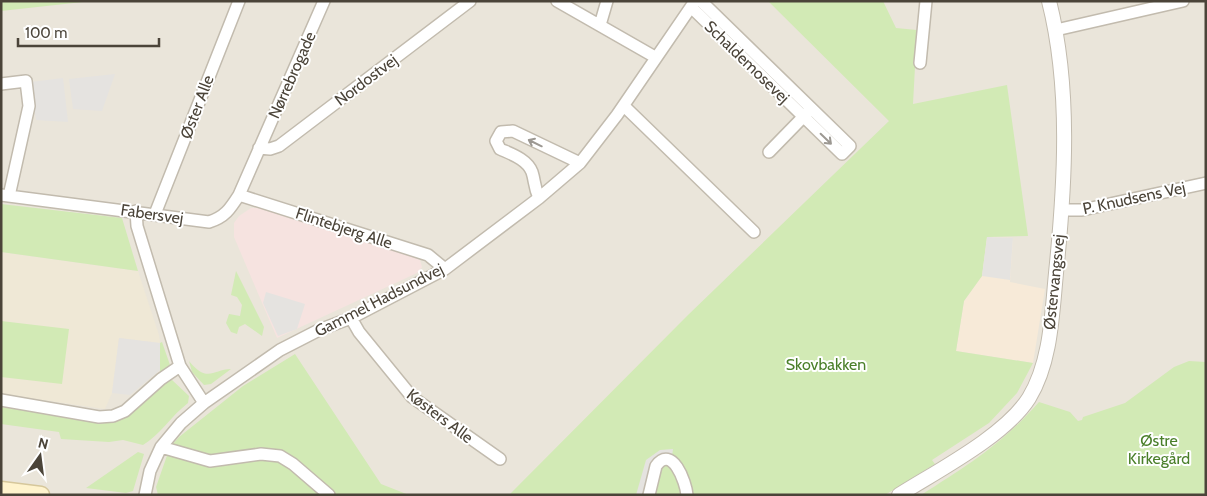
<svg xmlns="http://www.w3.org/2000/svg" width="1207" height="496" viewBox="0 0 1207 496" font-family="Cabin,sans-serif">
  <style>
    .residential { fill: #eae5da }
    .commercial { fill: #f7ead8 }
    .education { fill: #efe8d6 }
    .medical { fill: #f6e3e0 }
    .green { fill: #d2eab5 }
    .parking { fill: #e5e3e0 }
    .lines { fill: none; stroke-linecap: round; stroke-linejoin: round }
    .minor-casing { stroke: #c2bbae; stroke-width: 14 }
    .tertiary-casing { stroke: #c2bbae; stroke-width: 16 }
    .secondary-casing { stroke: #d6c79b; stroke-width: 19 }
    .minor { stroke: #fff; stroke-width: 11 }
    .tertiary { stroke: #fff; stroke-width: 14 }
    .secondary { stroke: #fff3cd; stroke-width: 16 }
    .oneway { stroke: #9c9892 }
    .labels { text-anchor: middle; dominant-baseline: central; stroke-width: 4; stroke-linejoin: round; paint-order: stroke }
    .street-label { font-size: 16px; fill: #4b4439; stroke: #fff }
    .park-label { font-size: 16px; fill: #4a7f2a; stroke: #fff }
  </style>
  <rect width="100%" height="100%" fill="#f6f3ec"/>
  <path class="residential" d="M 1,1 L 1206,1 L 1206,495 L 1,495 Z"/>
  <path class="commercial" d="M 987,237 L 1013,238 L 1010,282 L 1045,289 L 1033,363 L 956,351 L 964,301 L 982,276 Z"/>
  <path class="education" d="M 1,252 L 138,271 L 159,335 L 160,343 L 119,338 L 112,393 L 105,409 L 1,394 Z"/>
  <path class="medical" d="M 251,208 L 258,208 L 412,256 L 420,260 L 422,267 L 417,273 L 277,338 L 234,237 L 234,223 L 239,216 Z"/>
  <path class="green" d="M 1,1 L 92,1 L 1,11 Z
    M 768,1 L 883,1 L 896,28 L 917,30 L 913,104 L 1007,85 L 1028,236 L 987,237 L 982,276 L 964,301 L 956,351 L 1033,363 L 1017,393 L 989,423 L 932,460 L 935,464 L 885,495 L 509,495 L 688,315 L 889,121 Z
    M 1,204 L 122,218 L 138,271 L 1,252 Z
    M 236,271 L 264,327 L 262,336 L 245,324 L 239,327 L 237,334 L 231,332 L 226,323 L 229,314 L 240,316 L 242,305 L 237,297 L 231,295 Z
    M 1,321 L 69,329 L 62,384 L 1,377 Z
    M 162,342 L 170,365 L 160,372 L 160,343 Z
    M 295,354 L 381,484 L 409,495 L 158,495 L 156,487 L 170,447 L 179,437 L 243,386 Z
    M 189,361 C 208,384 213,369 231,369 L 211,384 L 204,385 L 192,372 Z
    M 1189,361 L 1206,362 L 1206,495 L 921,495 C 968,465 1001,445 1039,402 L 1070,412 L 1078,421 L 1082,420 L 1083,417 L 1125,403 L 1174,367 Z
    M 171,379 L 189,396 L 188,403 C 172,415 159,436 143,445 L 123,440 L 109,442 L 61,439 L 59,432 L 1,424 L 1,407 L 98,421 L 123,417 Z
    M 138,452 L 144,454 L 133,491 L 126,493 L 86,488 Z"/>
  <path class="parking" d="M 115,74 L 102,111 L 73,109 L 69,79 Z
    M 63,78 L 68,122 L 36,120 L 31,82 Z
    M 987,237 L 1013,238 L 1010,280 L 982,276 Z
    M 266,292 L 305,304 L 297,329 L 278,336 L 263,303 Z
    M 119,338 L 160,343 L 160,370 L 130,395 L 112,393 Z
    M 673,449 L 672,456 L 652,463 L 643,495 L 636,495 L 646,460 L 660,450 Z"/>
  <g class="lines">
    <defs>
      <path id="minor" d="M 557,1 L 655,57
        M 691,7 L 842,154 L 850,146 L 701,1
        M 600,25 L 607,1
        M 1056,30 L 1183,1
        M 920,63 L 926,1
        M 1,84 L 26,81 L 29,106 L 9,196
        M 624,106 L 754,232
        M 259,148 L 270,149 L 279,146 L 470,1
        M 769,152 L 808,112
        M 1,195 L 209,222 C 225,217 230,209 239,195 L 324,1
        M 239,195 L 428,255 L 445,269
        M 539,198 C 534,187 535,181 532,172 C 527,159 511,154 500,149 L 496,141 L 501,132 L 513,131 L 580,163
        M 1062,210 L 1082,210 L 1206,183
        M 136,211 L 137,226 L 180,366 L 204,403
        M 155,214 L 239,1
        M 351,318 L 359,332 L 412,397 L 500,459
        M 1,400 L 99,417 L 113,416 L 125,411 L 161,379 L 180,366
        M 161,447 L 210,461 L 261,454 L 280,456 L 293,464 L 329,495
        M 145,495 L 150,471 L 161,447 L 181,423 L 204,403 L 280,350 L 319,330 L 351,318 L 445,269 L 539,198 L 580,163 L 617,115 L 695,1
        M 649,495 L 656,466 C 672,444 686,482 687,495"/>
      <path id="tertiary" d="M 899,495 C 937,471 1005,436 1029,398 C 1051,362 1052,314 1056,273 C 1065,184 1071,88 1049,1"/>
      <path id="secondary" d="M 1,490 L 41,495"/>
    </defs>
    <use href="#minor" class="minor-casing"/>
    <use href="#tertiary" class="tertiary-casing"/>
    <use href="#secondary" class="secondary-casing"/>
    <use href="#minor" class="minor"/>
    <use href="#tertiary" class="tertiary"/>
    <use href="#secondary" class="secondary"/>
  </g>
  <defs><path id="oneway-shaft" d="M-6 0H5M1.5-3L5.5 0L1.5 3" fill="none" stroke-width="1.6" stroke-linecap="round" stroke-linejoin="round" transform="scale(1.25)"/></defs>
  <g class="oneway">
    <use href="#oneway-shaft" transform="translate(826 139) rotate(44)"/>
    <use href="#oneway-shaft" transform="translate(535 143) rotate(-154)"/>
  </g>
  <g class="labels">
    <g class="street-label">
      <text transform="translate(747 62) rotate(44)">Schaldemosevej</text>
      <text transform="translate(292 75) rotate(-66)">Nørrebrogade</text>
      <text transform="translate(366 80) rotate(-37)">Nordostvej</text>
      <text transform="translate(197 107) rotate(-69)">Øster Alle</text>
      <text transform="translate(1134 198) rotate(-12)">P. Knudsens Vej</text>
      <text transform="translate(152 214) rotate(8)">Fabersvej</text>
      <text transform="translate(344 228) rotate(18)">Flintebjerg Alle</text>
      <text transform="translate(1054 282) rotate(-84)">Østervangsvej</text>
      <text transform="translate(379 300) rotate(-27)">Gammel Hadsundvej</text>
      <text transform="translate(440 416) rotate(37)">Køsters Alle</text>
    </g>
    <g class="park-label">
      <text x="826" y="364">Skovbakken</text>
      <text x="1159" y="440">Østre<tspan x="1159" dy="18">Kirkegård</tspan></text>
    </g>
  </g>
  <rect width="1207" height="496" fill="none" stroke="#4b4439" stroke-width="5"/>
  <g transform="translate(40 456) rotate(14)" stroke="#ffffff" stroke-width="4" paint-order="stroke">
  <path d="M0-4L9 19L0 12L-9 19Z" fill="#4b4439"/>
  <text y="-8" font-size="14" font-weight="bold" text-anchor="middle" fill="#4b4439">N</text>
  </g>
  <path d="M18 38v8h141v-8" fill="none" stroke="#4b4439" stroke-width="2.5"/>
  <text x="25" y="38" font-size="15" fill="#4b4439" stroke="#ffffff" stroke-width="4" paint-order="stroke">100 m</text>
</svg>
